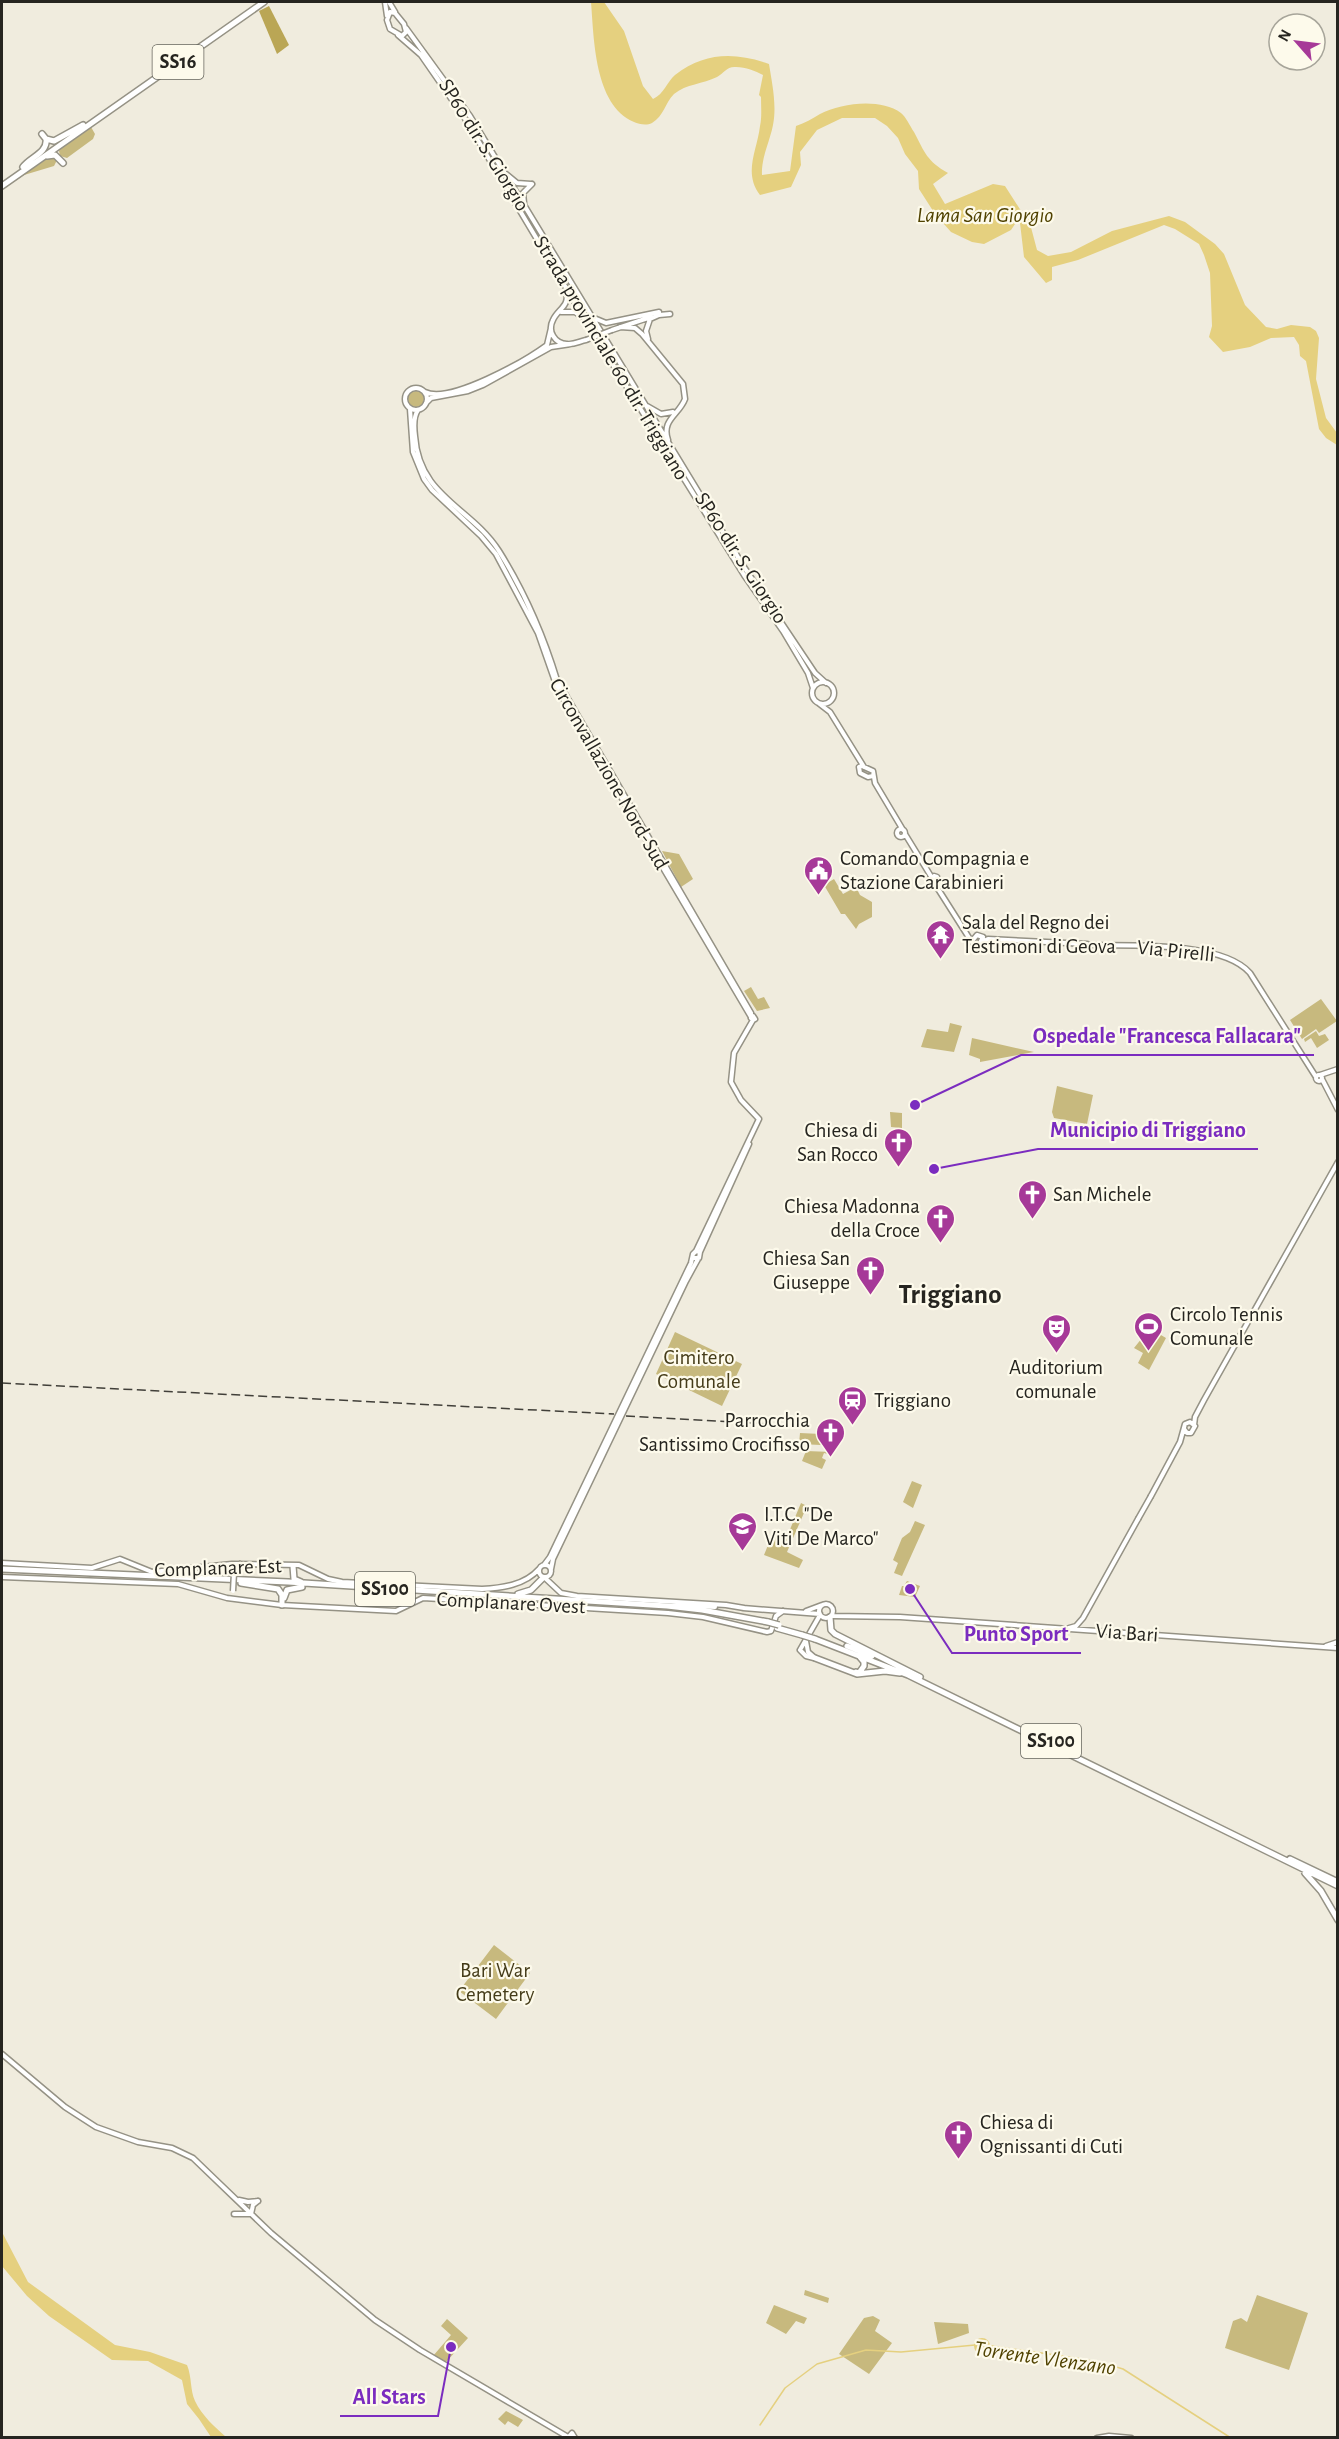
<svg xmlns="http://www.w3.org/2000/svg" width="1339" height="2439" viewBox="0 0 1339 2439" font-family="'Alegreya Sans',sans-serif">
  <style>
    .green { fill: #c7b97e }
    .forest { fill: #baa655 }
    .water { fill: #e5d07f }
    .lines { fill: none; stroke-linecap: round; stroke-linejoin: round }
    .stream { stroke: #e5d07f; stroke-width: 1.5 }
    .secondary-casing { stroke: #959285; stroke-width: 7 }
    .highway-casing { stroke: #959285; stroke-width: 8 }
    .secondary { stroke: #fff; stroke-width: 4 }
    .highway { stroke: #fff; stroke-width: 5 }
    .rail { stroke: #413f39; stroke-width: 1.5; stroke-dasharray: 9 4.5; stroke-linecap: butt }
    .secondary-bridge-casing { stroke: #959285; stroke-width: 7; stroke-linecap: butt }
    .highway-bridge-casing { stroke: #959285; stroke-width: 8; stroke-linecap: butt }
    .secondary-bridge { stroke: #fff; stroke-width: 4 }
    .highway-bridge { stroke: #fff; stroke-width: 5 }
    .labels { text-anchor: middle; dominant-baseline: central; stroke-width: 4.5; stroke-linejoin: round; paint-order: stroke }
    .shield { fill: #fdfaeb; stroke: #66655d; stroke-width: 1.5 }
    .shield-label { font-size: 20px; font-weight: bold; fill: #262520 }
    .street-label { font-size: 21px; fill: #262520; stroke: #fdfaeb }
    .poi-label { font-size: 21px; fill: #262520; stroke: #fdfaeb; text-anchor: start }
    .park-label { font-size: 21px; fill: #453c19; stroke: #fdfaeb }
    .water-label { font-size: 22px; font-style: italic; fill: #504200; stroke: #fdfaeb }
    .district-label { font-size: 27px; font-weight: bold; fill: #262520; stroke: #fdfaeb }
    .leader { fill: none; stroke: #7b2cbf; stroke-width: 2 }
    .callout-dot { fill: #7b2cbf; stroke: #fdfaeb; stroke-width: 2 }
    .callout-label { font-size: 22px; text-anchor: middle; font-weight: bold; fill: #7b2cbf; stroke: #fdfaeb; stroke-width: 4.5; stroke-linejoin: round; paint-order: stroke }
  </style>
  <rect width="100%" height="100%" fill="#f0ecde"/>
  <path class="green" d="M 91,127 L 95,134 L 93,139 L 67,158 L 60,156 L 59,151 L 61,148 Z
    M 52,155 L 57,160 L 54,166 L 24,175 L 2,190 L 19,175 Z
    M408 399a8 8 0 1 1 16 0a8 8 0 1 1-16 0Z
    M 662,851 L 679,854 L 693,879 L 681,887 Z
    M 834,879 L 843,894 L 856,887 L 860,895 L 872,902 L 872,917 L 859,924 L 856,929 L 845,914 L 841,914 L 824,885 Z
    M 751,987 L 758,999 L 764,997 L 770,1008 L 757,1011 L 744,991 Z
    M 1321,999 L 1337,1021 L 1319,1033 L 1316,1029 L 1302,1039 L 1290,1020 Z
    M 950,1023 L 962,1026 L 954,1052 L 921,1047 L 927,1029 L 948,1032 Z
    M 1316,1031 L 1319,1036 L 1325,1034 L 1329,1040 L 1317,1048 L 1311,1038 L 1305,1042 L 1304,1039 Z
    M 972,1038 L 1034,1052 L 980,1062 L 980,1059 L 969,1055 Z
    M 1057,1086 L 1093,1095 L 1087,1124 L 1054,1118 L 1052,1112 Z
    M 890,1112 L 902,1113 L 902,1128 L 891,1127 Z
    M 1154,1331 L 1166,1338 L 1149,1370 L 1138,1363 L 1143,1353 L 1134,1348 L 1142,1338 L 1149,1341 Z
    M 675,1332 L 742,1364 L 722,1406 L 656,1374 Z
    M 800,1433 L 821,1434 L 821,1445 L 799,1444 Z
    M 806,1451 L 832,1452 L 831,1455 L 824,1453 L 822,1458 L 826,1460 L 822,1469 L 802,1461 Z
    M 912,1481 L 922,1485 L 913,1508 L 903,1502 Z
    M 801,1503 L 807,1506 L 787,1552 L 803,1560 L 799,1568 L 764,1555 L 773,1533 L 786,1539 Z
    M 915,1521 L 925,1525 L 902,1576 L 894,1573 L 898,1563 L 893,1560 L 902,1538 L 910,1532 Z
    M 907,1581 L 920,1586 L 915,1597 L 899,1595 L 902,1586 L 904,1586 Z
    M 494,1945 L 530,1973 L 496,2019 L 459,1991 Z
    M 805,2290 L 829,2298 L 828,2303 L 804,2295 Z
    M 1257,2295 L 1308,2313 L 1289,2370 L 1225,2348 L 1233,2321 L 1241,2318 L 1247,2322 Z
    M 774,2305 L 807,2318 L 804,2324 L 796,2321 L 786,2334 L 766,2323 Z
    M 873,2316 L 880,2320 L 875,2331 L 892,2343 L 869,2374 L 839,2354 L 864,2318 Z
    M 447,2319 L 468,2338 L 446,2362 L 433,2356 L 451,2335 L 441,2326 Z
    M 934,2322 L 968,2324 L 969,2333 L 938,2344 Z
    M 506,2411 L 523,2420 L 518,2427 L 508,2421 L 505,2425 L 498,2419 Z"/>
  <path class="forest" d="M 269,6 L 289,45 L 277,54 L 259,11 Z"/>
  <path class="water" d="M 591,2 L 604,2 L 624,31 L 643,86 L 653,99 C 664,94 667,82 675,75 C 705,52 735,52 769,64 C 772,83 777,105 773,125 C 770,141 761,158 762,175 L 790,171 L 796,126 C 805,123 812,119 820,114 C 842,103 880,98 901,113 C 906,117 910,126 914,132 C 925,153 927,161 948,173 L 933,184 L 945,204 L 993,184 L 1005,186 L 1023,214 L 1028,216 L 1037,250 L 1048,256 L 1071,252 L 1112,231 L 1169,216 L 1185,222 L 1215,244 L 1224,254 L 1245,305 L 1266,327 L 1277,329 L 1291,325 L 1310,327 L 1316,331 L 1319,338 L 1316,379 L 1326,418 L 1337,433 L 1337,445 L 1326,438 L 1319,429 L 1306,361 L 1300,356 L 1299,345 L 1294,337 L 1271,338 L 1250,347 L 1223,352 L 1209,337 L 1212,326 L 1210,273 L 1204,255 L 1199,244 L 1175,229 L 1164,225 L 1078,260 L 1052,267 L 1052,280 L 1046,283 L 1024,257 L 1020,223 L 1017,221 L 1011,230 L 984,244 L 972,242 L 951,232 L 935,214 L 919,189 L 918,171 L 905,154 L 898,138 L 887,126 L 875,118 L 842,118 L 817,130 L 800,152 L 801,165 L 791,187 L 760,195 C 743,173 757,151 760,126 C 762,117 761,107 761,97 L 759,95 L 763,75 C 755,71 746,67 736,67 C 727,66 724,73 717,77 C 703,84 686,84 674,94 C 665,103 664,116 652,123 C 646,126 639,124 634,122 C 594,105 594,38 591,2 Z
    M 2,2232 L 28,2282 L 115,2345 L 150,2352 L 187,2365 C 192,2377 190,2390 195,2401 C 202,2416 215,2427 226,2437 L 211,2437 L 199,2419 L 187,2404 L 182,2380 L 148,2361 L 112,2360 L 49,2316 L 27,2296 L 2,2266 Z
    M974 2346a8 8 0 1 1 16 0a8 8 0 1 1-16 0Z"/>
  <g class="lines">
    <path class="stream" d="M 987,2348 L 992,2346 C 1035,2353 1081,2356 1123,2369 L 1231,2438
      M 760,2425 L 785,2388 L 817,2364 L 866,2350 L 901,2352 L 975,2345"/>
    <defs>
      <path id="secondary" d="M 385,2 L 387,16
        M 389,2 L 395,12
        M 390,12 L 395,13 L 404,24 L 406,32 L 402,36 L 390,29 L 387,20 Z
        M 406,28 L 470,116 L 744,567 L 815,673 L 826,683
        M 398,35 L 421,55 L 464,117 L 587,323 L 744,575 L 783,631 L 808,673 L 813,688
        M 506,174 L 517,183 L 531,184
        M 524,203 L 523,193 L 532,184
        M 566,292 C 570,306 558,309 553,320 C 547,331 555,344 567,344 C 574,345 580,341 586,340
        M 561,312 L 575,312 L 582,317
        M 594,318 L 606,323 L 659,312
        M 620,327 L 635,328 L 642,334 L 683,384 L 685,399 C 679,415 661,420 668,440
        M 612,330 L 651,317
        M 648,339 L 646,331 L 650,319 L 659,315 L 670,314
        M405 399a11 11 0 1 1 22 0a11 11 0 1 1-22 0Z
        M 425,392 C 450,404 525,361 547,345 L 551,328
        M 426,403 L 431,398 L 468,391 L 483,385 L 551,347 L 571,344
        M 647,406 L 661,414 L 673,412
        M 410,409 L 413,452 L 424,479 L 432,490 L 481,536 L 496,554 L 538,633 L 558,690 L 751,1017
        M 418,410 C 413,417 414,428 415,436 C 419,497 471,507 499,551 C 524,591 543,634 557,680 L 751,1013
        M812 693a11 11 0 1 1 22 0a11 11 0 1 1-22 0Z
        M 817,702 L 830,712 L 864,767
        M 873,776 L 868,777 L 860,773 L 859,767 L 862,766 L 873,771 L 875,783 L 903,830
        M897 833a4 4 0 1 1 8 0a4 4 0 1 1-8 0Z
        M 905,834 L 932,878
        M 934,876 L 937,877 L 935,881 L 932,879 Z
        M 933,881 L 973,944 L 979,945 L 983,937 L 977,935 L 972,941
        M 982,942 L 988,939 L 1087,944
        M 1090,945 C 1132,946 1222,941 1250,973 L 1316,1077
        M 753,1016 L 755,1019 L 753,1020 L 751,1018 Z
        M1316 1078a3 3 0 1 1 6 0a3 3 0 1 1-6 0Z
        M 1320,1075 L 1338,1069
        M 1322,1079 L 1338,1110
        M 696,1251 L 759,1119 L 741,1100 L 731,1082 L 734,1053 L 753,1020
        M 700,1252 L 749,1144
        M 1194,1425 L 1195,1417 L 1204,1400 L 1338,1162
        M 1151,1496 L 1180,1442 L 1185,1424 L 1190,1422 L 1195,1426 L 1191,1433 L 1187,1433 L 1184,1429
        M 2,1563 L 92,1568 L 120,1559 L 152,1572 L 232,1564 L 299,1565 L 328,1579 L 342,1582 L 482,1589 C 502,1588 525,1585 539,1569
        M539 1571a6 6 0 1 1 12 0a6 6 0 1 1-12 0Z
        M 227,1565 L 232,1568 L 234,1573 L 240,1564
        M 544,1565 L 550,1557 L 691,1263 L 693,1254 L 696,1251 L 700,1252 L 699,1258 L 693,1258
        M 551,1569 L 553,1559 L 686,1281 L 698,1259
        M 2,1577 L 178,1584 L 227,1598 L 282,1605 L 396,1611 L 423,1598 L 668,1613 L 703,1617 L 767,1632 L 771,1631 L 776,1616 L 783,1611
        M 545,1578 L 561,1593 L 577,1596 L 726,1605 L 744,1608
        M819 1611a7 7 0 1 1 14 0a7 7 0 1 1-14 0Z
        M 674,1605 L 715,1607
        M 743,1608 L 820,1614
        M 806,1611 L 822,1605
        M 832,1616 L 900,1617 L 1338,1648
        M 1069,1628 L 1076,1626 L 1083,1618 L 1138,1519
        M 806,1641 L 808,1652 L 815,1658
        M 1326,1646 L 1338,1642
        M 800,1650 L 820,1615
        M 800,1650 L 806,1656 L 814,1658
        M 2,2054 L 65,2107 L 96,2127 L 138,2142 L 172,2148 L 193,2158 L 271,2233 L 375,2320 L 420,2350 L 568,2437
        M 239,2200 L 248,2202 L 258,2201
        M 234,2214 L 251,2214 L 253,2205 L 258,2201
        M 568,2438 L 572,2433 L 575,2438
        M 1097,2438 L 1109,2436 L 1131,2438"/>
      <path id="highway" d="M 42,134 L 46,139 L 54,141 L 83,125
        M 47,156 L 55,155 L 63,163
        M 23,167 C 30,157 48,153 46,139
        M 2,186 L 264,2
        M 293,1566 L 294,1579 L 301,1582
        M 2,1569 L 288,1582 L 667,1606 L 702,1610 L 768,1622
        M 241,1583 L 278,1589 L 282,1595 L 282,1605
        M 518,1594 L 531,1590 L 543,1578
        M 284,1598 L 287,1590 L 302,1587
        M 830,1617 L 831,1630 L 835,1634 L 920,1677
        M 777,1628 L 802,1635
        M 815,1639 L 908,1675 L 1338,1886
        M 847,1646 L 872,1656
        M 815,1658 L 857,1674 L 885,1671 L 900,1673
        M 856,1672 L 859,1673 L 864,1666 L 864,1662 L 859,1656
        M 1290,1859 L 1338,1882
        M 1305,1873 L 1321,1891 L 1338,1920"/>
    </defs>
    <use href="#secondary" class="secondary-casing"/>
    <use href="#highway" class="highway-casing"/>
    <use href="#secondary" class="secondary"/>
    <use href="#highway" class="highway"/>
    <path class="rail" d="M 2,1383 L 614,1414
      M 626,1416 L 769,1424"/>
    <defs>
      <path id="secondary-bridge" d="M 586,340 L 612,330
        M 1138,1519 L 1151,1496
        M 233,1591 L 234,1573"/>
      <path id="highway-bridge" d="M 768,1622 L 779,1625
        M 802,1635 L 815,1639"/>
    </defs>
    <use href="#secondary-bridge" class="secondary-bridge-casing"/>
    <use href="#highway-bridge" class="highway-bridge-casing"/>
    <use href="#secondary-bridge" class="secondary-bridge"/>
    <use href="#highway-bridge" class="highway-bridge"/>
  </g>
  <defs>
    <symbol id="civic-pin" viewBox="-11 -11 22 30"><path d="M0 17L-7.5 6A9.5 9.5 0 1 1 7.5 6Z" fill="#a63998" stroke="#fdfaeb"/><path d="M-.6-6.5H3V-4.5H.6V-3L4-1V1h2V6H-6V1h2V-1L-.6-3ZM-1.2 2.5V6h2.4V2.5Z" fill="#fff"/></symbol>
    <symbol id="temple-pin" viewBox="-11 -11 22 30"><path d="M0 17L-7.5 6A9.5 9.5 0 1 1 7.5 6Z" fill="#a63998" stroke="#fdfaeb"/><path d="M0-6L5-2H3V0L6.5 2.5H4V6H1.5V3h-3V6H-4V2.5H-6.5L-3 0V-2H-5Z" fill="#fff"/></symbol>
    <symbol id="church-pin" viewBox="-11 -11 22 30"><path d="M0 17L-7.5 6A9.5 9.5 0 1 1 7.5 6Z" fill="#a63998" stroke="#fdfaeb"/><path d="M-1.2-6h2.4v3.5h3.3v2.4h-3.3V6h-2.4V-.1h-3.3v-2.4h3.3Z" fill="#fff"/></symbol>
    <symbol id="stadium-pin" viewBox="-11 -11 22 30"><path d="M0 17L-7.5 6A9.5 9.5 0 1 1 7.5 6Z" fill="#a63998" stroke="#fdfaeb"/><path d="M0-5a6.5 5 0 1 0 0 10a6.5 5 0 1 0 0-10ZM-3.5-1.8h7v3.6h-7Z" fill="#fff"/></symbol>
    <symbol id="theatre-pin" viewBox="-11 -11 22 30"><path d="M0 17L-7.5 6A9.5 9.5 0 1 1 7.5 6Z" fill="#a63998" stroke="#fdfaeb"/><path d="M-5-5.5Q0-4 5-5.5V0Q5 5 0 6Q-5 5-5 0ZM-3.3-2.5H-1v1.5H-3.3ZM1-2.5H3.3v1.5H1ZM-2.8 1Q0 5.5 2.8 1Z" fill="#fff"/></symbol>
    <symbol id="station-pin" viewBox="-11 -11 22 30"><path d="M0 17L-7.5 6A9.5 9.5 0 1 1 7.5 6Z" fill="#a63998" stroke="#fdfaeb"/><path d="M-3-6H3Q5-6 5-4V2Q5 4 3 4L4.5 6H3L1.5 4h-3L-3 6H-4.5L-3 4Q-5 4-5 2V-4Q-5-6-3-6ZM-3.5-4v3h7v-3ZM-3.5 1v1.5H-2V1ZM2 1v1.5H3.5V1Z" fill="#fff"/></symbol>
    <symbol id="university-pin" viewBox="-11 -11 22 30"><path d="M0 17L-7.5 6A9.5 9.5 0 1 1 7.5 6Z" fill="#a63998" stroke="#fdfaeb"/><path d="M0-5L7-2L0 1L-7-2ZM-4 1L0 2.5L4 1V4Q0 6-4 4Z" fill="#fff"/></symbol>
  </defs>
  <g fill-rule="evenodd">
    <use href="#civic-pin" x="802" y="854" width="33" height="45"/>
    <use href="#temple-pin" x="924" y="918" width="33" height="45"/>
    <use href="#church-pin" x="882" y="1126" width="33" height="45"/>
    <use href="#church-pin" x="1016" y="1178" width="33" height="45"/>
    <use href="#church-pin" x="924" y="1202" width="33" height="45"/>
    <use href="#church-pin" x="854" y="1254" width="33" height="45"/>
    <use href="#stadium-pin" x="1132" y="1310" width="33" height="45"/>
    <use href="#theatre-pin" x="1040" y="1312" width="33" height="45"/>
    <use href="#station-pin" x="836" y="1384" width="33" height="45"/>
    <use href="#church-pin" x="814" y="1416" width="33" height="45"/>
    <use href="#university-pin" x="726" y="1510" width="33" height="45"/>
    <use href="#church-pin" x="942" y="2118" width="33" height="45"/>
  </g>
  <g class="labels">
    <g class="shield">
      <rect x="152.5" y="45" width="51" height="34" rx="4.5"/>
      <rect x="355" y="1572" width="60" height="34" rx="4.5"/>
      <rect x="1021" y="1724" width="60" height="34" rx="4.5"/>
    </g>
    <g class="shield-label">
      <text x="178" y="62">SS16</text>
      <text x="385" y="1589">SS100</text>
      <text x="1051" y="1741">SS100</text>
    </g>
    <g class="street-label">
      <text transform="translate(484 145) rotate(58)">SP60 dir. S. Giorgio</text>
      <text transform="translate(611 358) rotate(59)">Strada provinciale 60 dir. Triggiano</text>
      <text transform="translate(741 558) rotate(57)">SP60 dir. S. Giorgio</text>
      <text transform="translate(609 774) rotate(60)">Circonvallazione Nord-Sud</text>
      <text transform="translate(1176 951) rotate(6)">Via Pirelli</text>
      <text transform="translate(218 1568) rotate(-2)">Complanare Est</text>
      <text transform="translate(511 1603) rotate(3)">Complanare Ovest</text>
      <text transform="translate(1127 1633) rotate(4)">Via Bari</text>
    </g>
    <g class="poi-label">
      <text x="840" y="858">Comando Compagnia e<tspan x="840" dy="24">Stazione Carabinieri</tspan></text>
      <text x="962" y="922">Sala del Regno dei<tspan x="962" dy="24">Testimoni di Geova</tspan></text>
      <text x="878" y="1130" text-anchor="end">Chiesa di<tspan x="878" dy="24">San Rocco</tspan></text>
      <text x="1053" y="1194">San Michele</text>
      <text x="920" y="1206" text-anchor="end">Chiesa Madonna<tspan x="920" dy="24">della Croce</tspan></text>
      <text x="850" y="1258" text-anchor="end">Chiesa San<tspan x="850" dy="24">Giuseppe</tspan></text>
      <text x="1170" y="1314">Circolo Tennis<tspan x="1170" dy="24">Comunale</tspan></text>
      <text x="1056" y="1367" text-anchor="middle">Auditorium<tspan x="1056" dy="24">comunale</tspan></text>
      <text x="874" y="1400">Triggiano</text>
      <text x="810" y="1420" text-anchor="end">Parrocchia<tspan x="810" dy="24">Santissimo Crocifisso</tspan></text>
      <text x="764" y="1514">I.T.C. "De<tspan x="764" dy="24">Viti De Marco"</tspan></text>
      <text x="980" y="2122">Chiesa di<tspan x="980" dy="24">Ognissanti di Cuti</tspan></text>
    </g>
    <g class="park-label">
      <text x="699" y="1357">Cimitero<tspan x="699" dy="24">Comunale</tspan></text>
      <text x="495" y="1970">Bari War<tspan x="495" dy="24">Cemetery</tspan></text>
    </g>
    <g class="water-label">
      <text x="985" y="215">Lama San Giorgio</text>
      <text transform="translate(1045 2358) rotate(8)">Torrente Vlenzano</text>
    </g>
    <g class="district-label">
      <text x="950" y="1294">Triggiano</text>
    </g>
  </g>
  <path class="leader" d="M915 1105L1021 1055H1314M934 1169L1038 1149H1258M910 1589L952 1653H1081M451 2347L438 2416H340"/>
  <g class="callout-dot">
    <circle cx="915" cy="1105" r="6"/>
    <circle cx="934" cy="1169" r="6"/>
    <circle cx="910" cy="1589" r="6"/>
    <circle cx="451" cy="2347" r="6"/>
  </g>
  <g class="callout-label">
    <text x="1167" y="1043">Ospedale "Francesca Fallacara"</text>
    <text x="1148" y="1137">Municipio di Triggiano</text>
    <text x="1016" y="1641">Punto Sport</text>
    <text x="389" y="2404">All Stars</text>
  </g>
  <rect width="1339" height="2439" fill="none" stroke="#262520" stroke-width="6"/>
  <g transform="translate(1297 42) rotate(298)"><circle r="28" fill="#fdfaeb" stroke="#a7a59a" stroke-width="1.5"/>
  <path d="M0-4.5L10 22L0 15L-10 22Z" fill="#a63998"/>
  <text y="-9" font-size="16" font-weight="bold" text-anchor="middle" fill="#262520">N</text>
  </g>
</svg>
